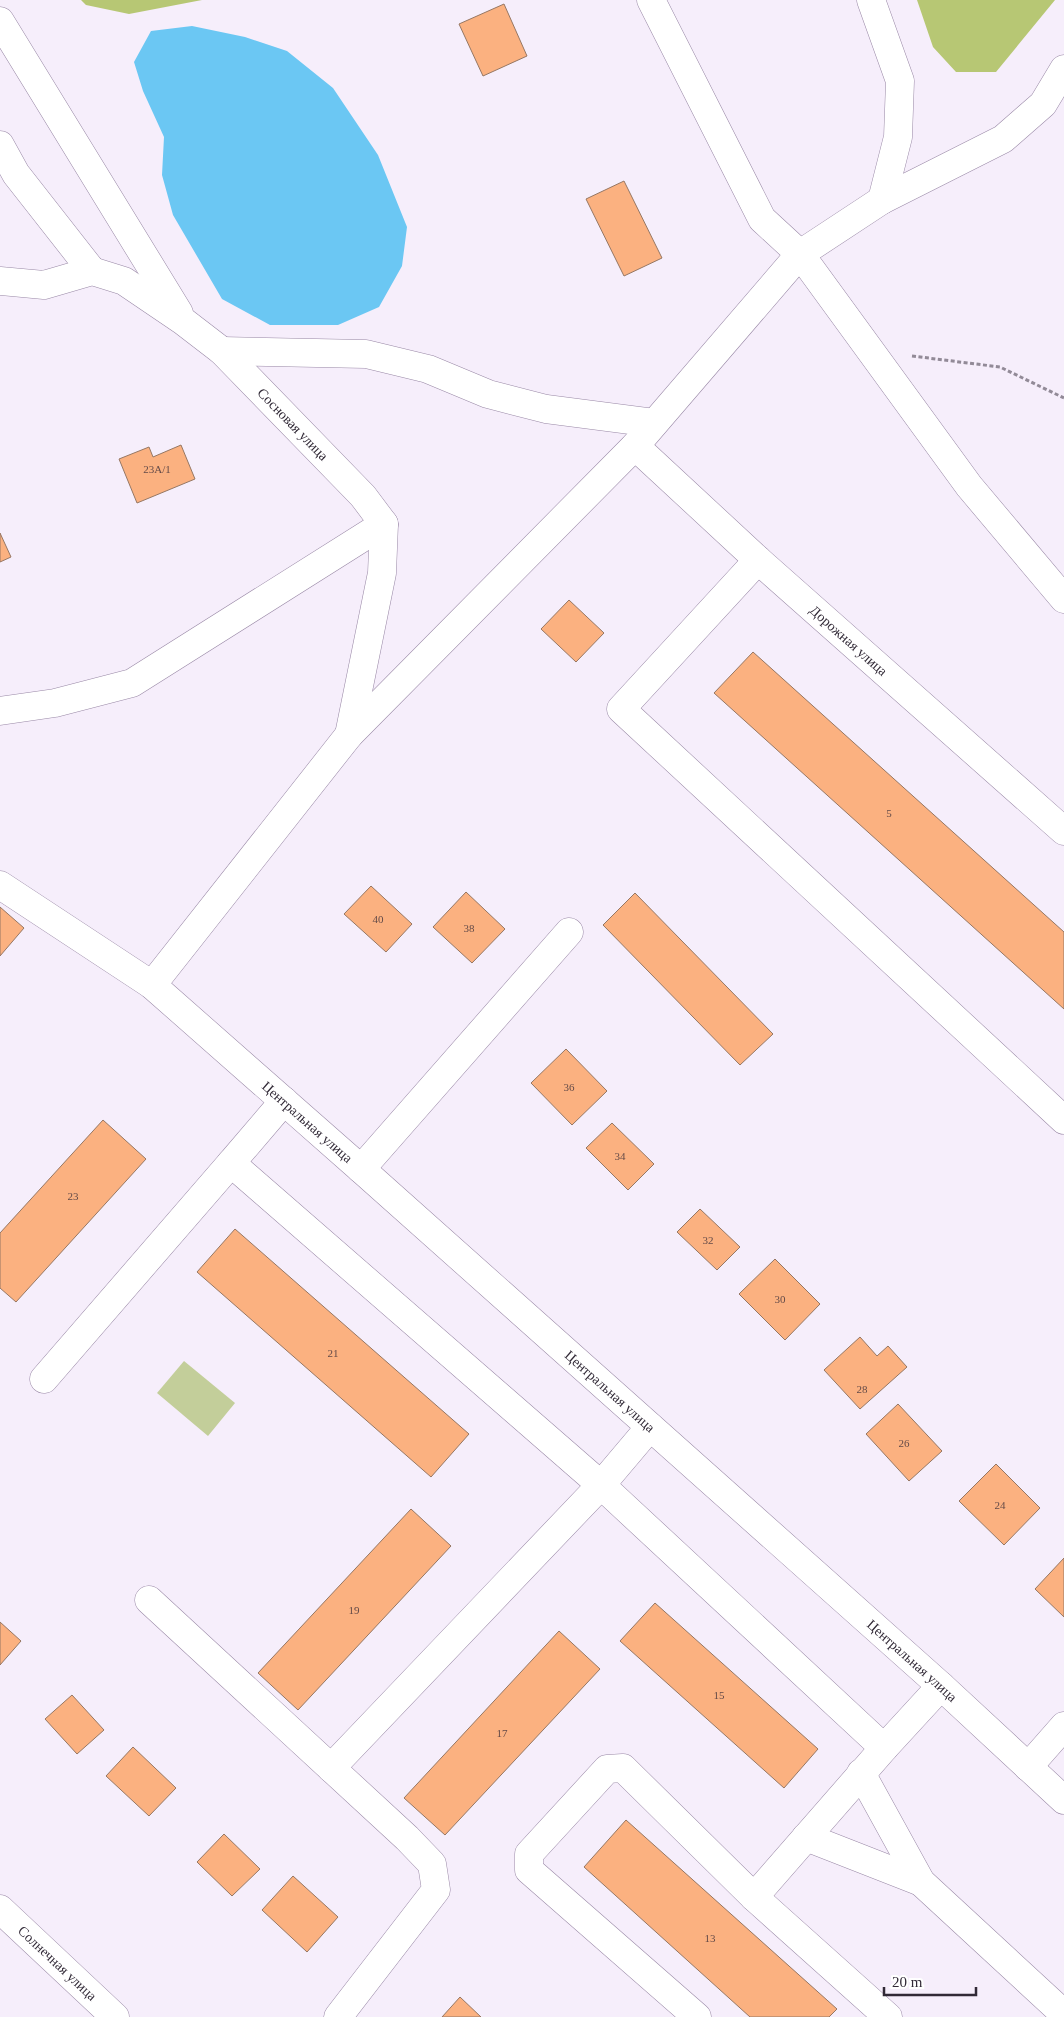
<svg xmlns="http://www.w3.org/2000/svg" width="1064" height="2017" viewBox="0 0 1064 2017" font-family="'Times New Roman',serif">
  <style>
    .green { fill: #c3ce9a }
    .forest { fill: #b7c774 }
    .water { fill: #6bc7f3 }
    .building { fill: #fbb180; stroke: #967763 }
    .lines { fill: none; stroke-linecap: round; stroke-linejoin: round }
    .minor-casing { stroke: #9988a6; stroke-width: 29 }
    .path { stroke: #928a97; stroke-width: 3; stroke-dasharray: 4 2.5; stroke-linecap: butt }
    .minor { stroke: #fff; stroke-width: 28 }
    .labels { text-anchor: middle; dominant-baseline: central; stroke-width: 4; stroke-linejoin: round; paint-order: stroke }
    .number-label { font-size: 11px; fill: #644b48 }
    .street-label { font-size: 14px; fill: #312936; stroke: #fff }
  </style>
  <rect width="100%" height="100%" fill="#f6eefb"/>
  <path class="green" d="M 184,1361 L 235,1403 L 208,1436 L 157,1393 Z"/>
  <path class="forest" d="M 81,0 L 202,0 L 129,14 L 86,5 Z
    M 917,0 L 1055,0 L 996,72 L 956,72 L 933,47 Z"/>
  <path class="water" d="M 192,26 L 245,37 L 287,51 L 333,88 L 378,155 L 407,227 L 402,266 L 379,307 L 338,325 L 270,325 L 222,299 L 173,215 L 162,175 L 164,137 L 143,91 L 134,62 L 151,31 Z"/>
  <path class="building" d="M 504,4 L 527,56 L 483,76 L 459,24 Z
    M 624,181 L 662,258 L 624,276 L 586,199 Z
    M 181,445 L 195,479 L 137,503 L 119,459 L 149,447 L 153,457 Z
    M 0,533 L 11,557 L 0,562 Z
    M 569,600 L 604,633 L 576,662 L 541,629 Z
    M 753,652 L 1064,932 L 1064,1009 L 714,693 Z
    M 371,886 L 412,924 L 386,952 L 344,914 Z
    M 466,892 L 505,929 L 472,963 L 433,927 Z
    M 635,893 L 773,1034 L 740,1065 L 603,925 Z
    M 0,907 L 24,928 L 0,956 Z
    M 566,1049 L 607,1091 L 572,1125 L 531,1083 Z
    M 103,1120 L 146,1159 L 16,1302 L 0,1288 L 0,1233 Z
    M 612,1123 L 654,1164 L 628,1190 L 586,1148 Z
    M 700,1209 L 740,1247 L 717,1270 L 677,1232 Z
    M 235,1229 L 469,1434 L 431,1477 L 197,1272 Z
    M 775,1259 L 820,1304 L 785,1340 L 739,1294 Z
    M 860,1337 L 877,1356 L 888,1346 L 907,1367 L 860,1409 L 824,1370 Z
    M 898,1404 L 942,1451 L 909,1481 L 866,1434 Z
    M 996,1464 L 1040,1508 L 1004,1545 L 959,1501 Z
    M 411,1509 L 451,1546 L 298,1710 L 258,1673 Z
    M 1064,1558 L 1064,1617 L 1035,1589 Z
    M 655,1603 L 818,1749 L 784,1788 L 620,1641 Z
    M 0,1622 L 21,1641 L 0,1665 Z
    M 559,1631 L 600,1669 L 445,1835 L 404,1798 Z
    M 72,1695 L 104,1730 L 77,1754 L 45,1719 Z
    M 133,1747 L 176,1788 L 149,1816 L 106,1776 Z
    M 626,1820 L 837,2009 L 829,2017 L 750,2017 L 584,1867 Z
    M 224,1834 L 260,1869 L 232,1896 L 197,1862 Z
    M 293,1876 L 338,1917 L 307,1952 L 262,1910 Z
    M 460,1997 L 481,2017 L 442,2017 Z"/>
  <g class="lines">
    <defs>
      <g id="minor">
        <path d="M 651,0 L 762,219 L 800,254 L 969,486 L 1064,599"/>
        <path d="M 0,21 L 179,313"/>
        <path d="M 0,145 L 16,174 L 92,271"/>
        <path d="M 882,200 L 1003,139 L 1043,104 L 1064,69"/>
        <path id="s1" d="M 0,281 L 44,285 L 92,271 L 124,281 L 183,321 L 222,351 L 363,496 L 384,524 L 382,573 L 349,735"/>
        <path d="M 222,351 L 366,354 L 428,369 L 488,394 L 546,409 L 654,423"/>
        <path id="s2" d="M 635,446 L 758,560 L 1064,831"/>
        <path d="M 758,560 L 621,709 L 1064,1120"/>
        <path d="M 0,711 L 55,703 L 132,683 L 384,524"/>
        <path id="s3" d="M 0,885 L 152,985 L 361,1169 L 941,1686 L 1064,1800"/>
        <path d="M 152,985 L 349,735 L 635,446 L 800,254 L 882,200 L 898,137 L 900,81 L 871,0"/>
        <path d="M 284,1101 L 231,1163 L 601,1485 L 884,1748"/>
        <path d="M 361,1169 L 569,932"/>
        <path d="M 44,1379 L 231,1163"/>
        <path d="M 149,1600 L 407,1838 L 432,1864 L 436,1890 L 338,2017"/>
        <path d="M 1028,1767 L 1064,1726"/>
        <path d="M 331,1768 L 601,1485 L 650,1427"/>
        <path d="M 861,1773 L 921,1882 L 1064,2014"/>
        <path d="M 806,1837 L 921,1882"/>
        <path d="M 754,1897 L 884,1748 L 941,1686"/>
        <path id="s4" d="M 0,1909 L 115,2017"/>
        <path d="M 697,2017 L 529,1870 L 529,1854 L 607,1769 L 623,1768 L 754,1897 L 888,2017"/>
      </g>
    </defs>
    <use href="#minor" class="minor-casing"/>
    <path class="path" d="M 912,356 L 1000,367 L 1064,398"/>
    <use href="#minor" class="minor"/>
  </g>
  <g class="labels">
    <g class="number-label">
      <text x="157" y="469">23А/1</text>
      <text x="889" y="813">5</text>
      <text x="378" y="919">40</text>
      <text x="469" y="928">38</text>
      <text x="569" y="1087">36</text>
      <text x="620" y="1156">34</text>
      <text x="73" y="1196">23</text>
      <text x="708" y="1240">32</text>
      <text x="780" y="1299">30</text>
      <text x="333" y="1353">21</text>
      <text x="862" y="1389">28</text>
      <text x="904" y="1443">26</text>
      <text x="1000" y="1505">24</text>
      <text x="354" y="1610">19</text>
      <text x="719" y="1695">15</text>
      <text x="502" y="1733">17</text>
      <text x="710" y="1938">13</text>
    </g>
    <g class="street-label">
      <text stroke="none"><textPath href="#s1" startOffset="350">Сосновая улица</textPath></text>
      <text stroke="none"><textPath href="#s2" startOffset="289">Дорожная улица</textPath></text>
      <text stroke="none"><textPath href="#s3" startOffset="389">Центральная улица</textPath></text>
      <text stroke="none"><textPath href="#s3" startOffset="794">Центральная улица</textPath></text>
      <text stroke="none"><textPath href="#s3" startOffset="1199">Центральная улица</textPath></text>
      <text stroke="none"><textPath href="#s4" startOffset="79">Солнечная улица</textPath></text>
    </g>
  </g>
  <path d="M884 1987v8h92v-8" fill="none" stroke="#312936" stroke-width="2.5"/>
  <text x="892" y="1987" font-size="15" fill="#312936" stroke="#ffffff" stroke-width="4" paint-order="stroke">20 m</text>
</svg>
